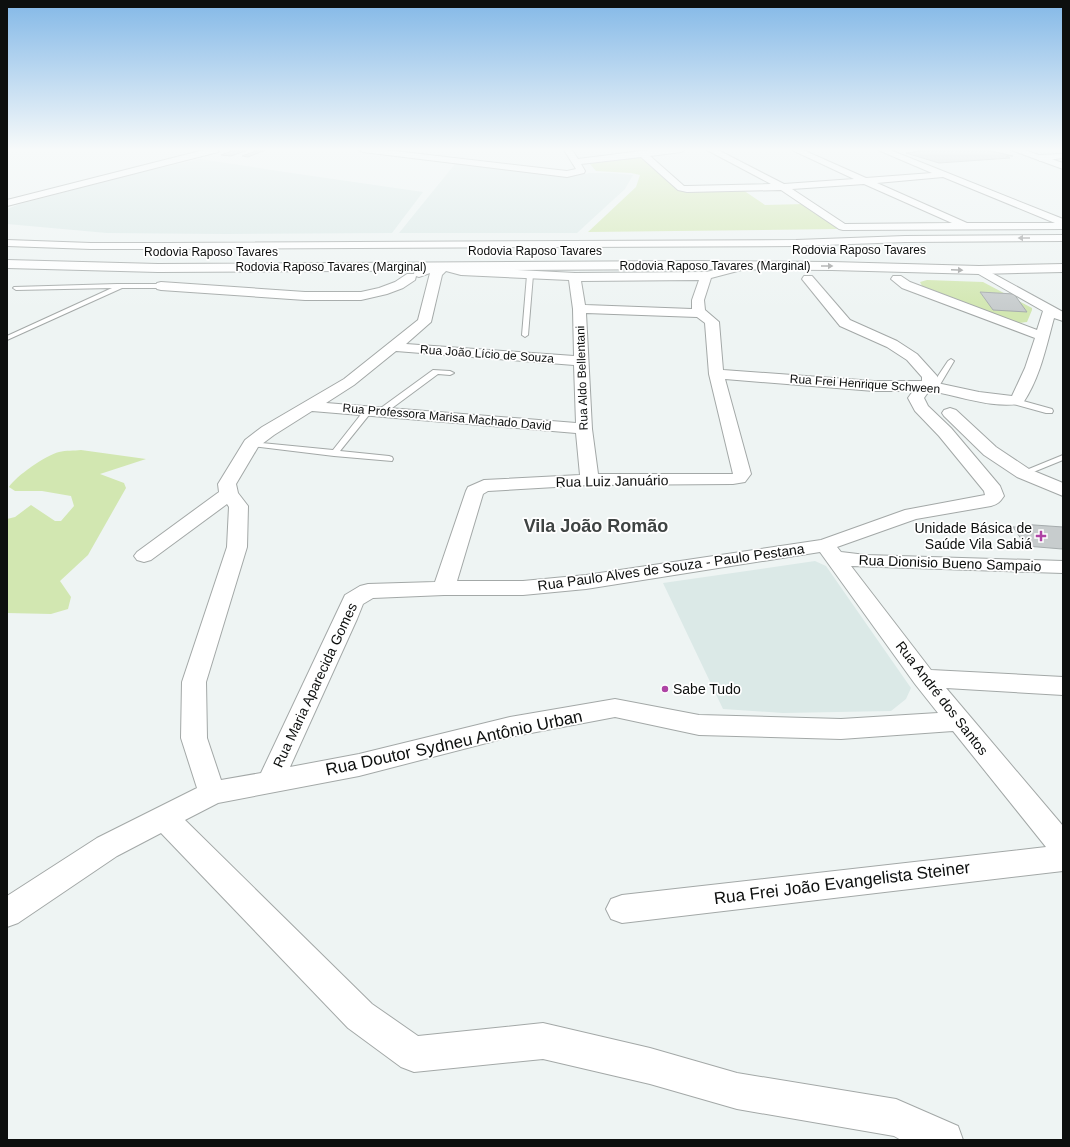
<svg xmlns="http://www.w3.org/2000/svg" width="1070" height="1147" viewBox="0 0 1070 1147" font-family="Arial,sans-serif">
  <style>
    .built { fill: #dbe9e7 }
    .green { fill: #d2e7b1 }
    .building { fill: #c7cccd; stroke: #a6acad }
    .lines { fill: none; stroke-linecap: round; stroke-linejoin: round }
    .lane-casing { stroke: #a3a8a7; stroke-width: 2 }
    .street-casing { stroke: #a3a8a7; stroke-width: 2 }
    .secondary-casing { stroke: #a3a8a7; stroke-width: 2 }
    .highway-casing { stroke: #a3a8a7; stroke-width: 2 }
    .lane { fill: #fff; fill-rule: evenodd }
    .street { fill: #fff; fill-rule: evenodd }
    .secondary { fill: #fff; fill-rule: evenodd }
    .highway { fill: #fff; fill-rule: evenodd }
    .oneway { fill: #9e9f9f }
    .poi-dot { fill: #ae43a4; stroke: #fff; stroke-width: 1.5 }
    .labels { text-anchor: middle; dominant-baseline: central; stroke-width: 3.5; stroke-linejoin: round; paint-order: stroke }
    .far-street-label { font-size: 12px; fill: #0d0f0e; stroke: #fff }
    .street-label { font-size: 14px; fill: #0d0f0e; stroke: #fff }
    .poi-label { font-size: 14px; fill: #0d0f0e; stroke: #fff; text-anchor: end }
    .near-street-label { font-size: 17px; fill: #0d0f0e; stroke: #fff }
    .district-label { font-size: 18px; font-weight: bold; fill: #3f4443; stroke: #fff }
  </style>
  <rect width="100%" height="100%" fill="#eef4f3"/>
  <path class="built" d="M 200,159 L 278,171 L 423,192 L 392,233 L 226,234 L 107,233 L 7,224 L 7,209 L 20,204 L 129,175 Z
    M 455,164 L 564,177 L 590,173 L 610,173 L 633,175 L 625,189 L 577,233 L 399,233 Z
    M 815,561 L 826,566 L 911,688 L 906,699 L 891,711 L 783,713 L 723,709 L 663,583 Z"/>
  <path class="green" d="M 636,157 L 644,158 L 682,190 L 743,190 L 765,205 L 805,204 L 838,226 L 837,229 L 588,232 L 636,187 L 640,175 L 631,173 L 596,171 L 589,163 Z
    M 927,280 L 983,282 L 1032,308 L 1032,310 L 1027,322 L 1019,323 L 922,286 L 920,282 Z
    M 81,450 L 146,459 L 100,474 L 124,483 L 126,488 L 88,555 L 60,581 L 71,597 L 68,609 L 51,614 L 7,613 L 7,519 L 15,517 L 31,505 L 55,521 L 61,521 L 74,506 L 71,496 L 42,491 L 15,491 L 9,487 C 16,476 46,455 59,452 C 66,450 74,451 81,450 Z"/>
  <path class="building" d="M 234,150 L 248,150 L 231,156 L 221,155 Z
    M 258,150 L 266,150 L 248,157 L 242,156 Z
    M 928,150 L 986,150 L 1013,156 L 1006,156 L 1010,158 L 939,163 L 906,153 Z
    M 980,292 L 1014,294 L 1027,312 L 993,310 Z
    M 1020,524 L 1063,527 L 1063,547 L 1062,549 L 1026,546 L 1013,527 L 1020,527 Z"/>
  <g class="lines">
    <defs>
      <path id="lane" d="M 530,273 L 533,275 L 528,335 L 525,337 L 522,335 L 527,275 Z
        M 117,284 L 161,284 L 164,286 L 161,288 L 122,288 L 7,340 L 7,336 L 112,288 L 16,290 L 13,288 L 14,287 Z
        M 951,359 L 954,361 L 938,388 L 937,390 L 931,390 L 930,388 L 948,361 Z
        M 433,370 L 450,371 L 454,373 L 450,375 L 438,374 L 384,414 L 378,414 L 378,410 Z
        M 1010,399 L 1016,399 L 1052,409 L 1053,411 L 1052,413 L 1046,413 L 1010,403 Z
        M 366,408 L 369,408 L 373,410 L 340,451 L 389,456 L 392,457 L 393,459 L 392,461 L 334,456 L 251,446 L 247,444 L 251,442 L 333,450 Z
        M 1063,455 L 1063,460 L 1026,475 L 1023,476 L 1019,473 Z"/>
      <path id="street" d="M 359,150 L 386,150 L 567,171 L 576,169 L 564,150 L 572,150 L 578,159 L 649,150 L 685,150 L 681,152 L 650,156 L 684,186 L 687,186 L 771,184 L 707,150 L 718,150 L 784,184 L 854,179 L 792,150 L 803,150 L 866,178 L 932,173 L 878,150 L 890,150 L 1063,219 L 1063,229 L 843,230 L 839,229 L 781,190 L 687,192 L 678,190 L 641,157 L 581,164 L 585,171 L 584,173 L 567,177 L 363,152 ZM 943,177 L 1055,223 L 967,223 L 877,183 ZM 864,184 L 952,223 L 845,224 L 792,189 Z
        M 1063,154 L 1063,158 L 1040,161 L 1036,158 L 1040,155 Z
        M 438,263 C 445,264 451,262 457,264 L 458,267 L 461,267 L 575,273 L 706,272 L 745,263 L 749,264 L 751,266 L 749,268 L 711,278 L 704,300 L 705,310 L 719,322 L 723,370 L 874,381 L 922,381 L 922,377 L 907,360 L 887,347 L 840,326 L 802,279 L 804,276 L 812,276 L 850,320 L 897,341 L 917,354 L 937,376 L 937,383 L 979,392 L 1012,396 L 1025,368 L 1035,338 L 902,288 L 891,279 L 893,276 L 901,276 L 910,282 L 1037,330 L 1043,311 L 975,272 L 973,270 L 975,268 L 979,266 L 1063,312 L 1063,321 L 1054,318 C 1046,347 1040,378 1023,403 C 994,410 958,395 929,391 L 924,398 L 928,406 L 951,428 L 1000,486 L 1004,496 C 1000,502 998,504 991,506 L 916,519 L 837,547 L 841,552 L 866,555 L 1063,561 L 1063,573 L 851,566 L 931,670 L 1063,677 L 1063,695 L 946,688 L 1063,826 L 1063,871 L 622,923 L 611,919 L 606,909 L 611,899 L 622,895 L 1046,847 L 953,731 L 841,739 L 699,735 L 615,717 L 510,737 L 359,776 L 218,803 L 185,820 L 372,1004 L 418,1036 L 543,1023 L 650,1048 L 737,1073 L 896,1099 L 958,1126 L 963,1140 L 901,1140 L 894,1136 L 737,1109 L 650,1084 L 543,1059 L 414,1072 L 401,1067 L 348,1028 L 161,833 L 117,856 L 18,923 L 7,927 L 7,896 L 97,838 L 197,788 L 181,738 L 182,682 L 227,547 L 229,507 L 227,504 L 151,560 L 144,562 L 137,560 L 134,556 L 137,552 L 219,492 L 218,484 L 245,440 L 262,427 L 344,379 L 418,320 L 430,273 L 419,277 L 416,276 L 415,280 L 403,288 L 387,294 L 361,300 L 305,300 L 161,290 L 157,289 L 155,286 L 157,283 L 161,282 L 305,292 L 361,292 L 379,288 L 395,282 L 407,274 L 414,274 L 415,270 ZM 446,271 L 461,275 L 569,280 L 573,309 L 574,356 L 406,344 L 431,322 L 442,275 ZM 699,280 L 692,300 L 692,309 L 585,305 L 581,281 ZM 586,313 L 697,317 L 705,323 L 709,374 L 733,474 L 598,474 L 592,429 ZM 396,351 L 574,365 L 576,423 L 326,403 L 354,385 ZM 725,379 L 874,391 L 913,391 L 908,398 L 915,411 L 939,436 L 984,491 L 985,495 L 905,510 L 821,540 L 586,575 L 523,581 L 457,581 L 483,494 L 488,491 L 590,485 L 733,484 L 745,482 L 751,474 ZM 312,411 L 576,433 L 580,475 L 484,480 L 468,487 L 466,491 L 435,582 L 368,584 L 360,586 L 345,595 L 261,773 L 221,780 L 207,738 L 206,682 L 247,547 L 248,506 L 238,493 L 236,484 L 258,447 L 274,435 ZM 820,552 L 915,684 L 938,713 L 841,719 L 699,715 L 615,699 L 510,717 L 359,754 L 290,767 L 357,619 L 363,604 L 373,598 L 444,595 L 523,595 L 586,589 Z
        M 950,408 L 956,410 L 996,447 L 1029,469 L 1063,483 L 1063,496 L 1017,477 L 984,455 L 944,416 L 942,413 L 944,410 Z"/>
      <path id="secondary" d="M 204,150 L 219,150 L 218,152 L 7,206 L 7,200 Z
        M 1011,150 L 1024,150 L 1063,163 L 1063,169 Z"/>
      <path id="highway" d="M 1063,235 L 1063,241 L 905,242 L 796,246 L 167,249 L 91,249 L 7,246 L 7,240 L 91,243 L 167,243 L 796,240 L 905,236 Z
        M 7,260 L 158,264 L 700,261 L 832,262 L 979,266 L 1063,264 L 1063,272 L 979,274 L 832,270 L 700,269 L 158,272 L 7,268 Z"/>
    </defs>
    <use href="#lane" class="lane-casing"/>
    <use href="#street" class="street-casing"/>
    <use href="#secondary" class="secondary-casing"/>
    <use href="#highway" class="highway-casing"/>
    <use href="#lane" class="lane"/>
    <use href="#street" class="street"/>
    <use href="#secondary" class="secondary"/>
    <use href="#highway" class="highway"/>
  </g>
  <defs><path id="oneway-solid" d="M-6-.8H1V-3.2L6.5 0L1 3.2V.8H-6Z"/></defs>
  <g class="oneway">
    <use href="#oneway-solid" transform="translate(1024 238) rotate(180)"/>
    <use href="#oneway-solid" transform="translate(827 266)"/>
    <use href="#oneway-solid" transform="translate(957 270) rotate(2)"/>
  </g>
  <linearGradient id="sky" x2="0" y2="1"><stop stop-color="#83b8e7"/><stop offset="0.48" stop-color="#f7fafa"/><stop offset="1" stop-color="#f7fafa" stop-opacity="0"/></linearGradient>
  <rect width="1070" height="311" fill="url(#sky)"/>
  <g class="poi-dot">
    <path d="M1039 530h4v4h4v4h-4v4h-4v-4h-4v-4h4z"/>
    <circle cx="665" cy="689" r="4"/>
  </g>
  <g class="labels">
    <g class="far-street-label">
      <text x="859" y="250">Rodovia Raposo Tavares</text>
      <text x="535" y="251">Rodovia Raposo Tavares</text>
      <text x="211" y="252">Rodovia Raposo Tavares</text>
      <text x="715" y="266">Rodovia Raposo Tavares (Marginal)</text>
      <text x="331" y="267">Rodovia Raposo Tavares (Marginal)</text>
      <text transform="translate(487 354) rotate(4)">Rua João Lício de Souza</text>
      <text transform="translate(582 378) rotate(-92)">Rua Aldo Bellentani</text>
      <text transform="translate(865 384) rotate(4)">Rua Frei Henrique Schween</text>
      <text transform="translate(447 417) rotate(5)">Rua Professora Marisa Machado David</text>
    </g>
    <g class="street-label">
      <text transform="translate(612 481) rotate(-1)">Rua Luiz Januário</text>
      <text transform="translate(950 563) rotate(2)">Rua Dionisio Bueno Sampaio</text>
      <text transform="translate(671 567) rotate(-8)">Rua Paulo Alves de Souza - Paulo Pestana</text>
      <text transform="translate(315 685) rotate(-65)">Rua Maria Aparecida Gomes</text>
      <text transform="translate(942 698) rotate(52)">Rua André dos Santos</text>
    </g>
    <g class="poi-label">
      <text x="1032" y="528">Unidade Básica de<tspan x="1032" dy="16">Saúde Vila Sabiá</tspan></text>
      <text x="673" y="689" text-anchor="start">Sabe Tudo</text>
    </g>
    <g class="near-street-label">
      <text transform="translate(454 743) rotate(-12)">Rua Doutor Sydneu Antônio Urban</text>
      <text transform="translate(842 883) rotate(-7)">Rua Frei João Evangelista Steiner</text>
    </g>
    <g class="district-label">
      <text x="596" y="526">Vila João Romão</text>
    </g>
  </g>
  <rect width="1070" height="1147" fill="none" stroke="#0d0f0e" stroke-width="16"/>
</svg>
